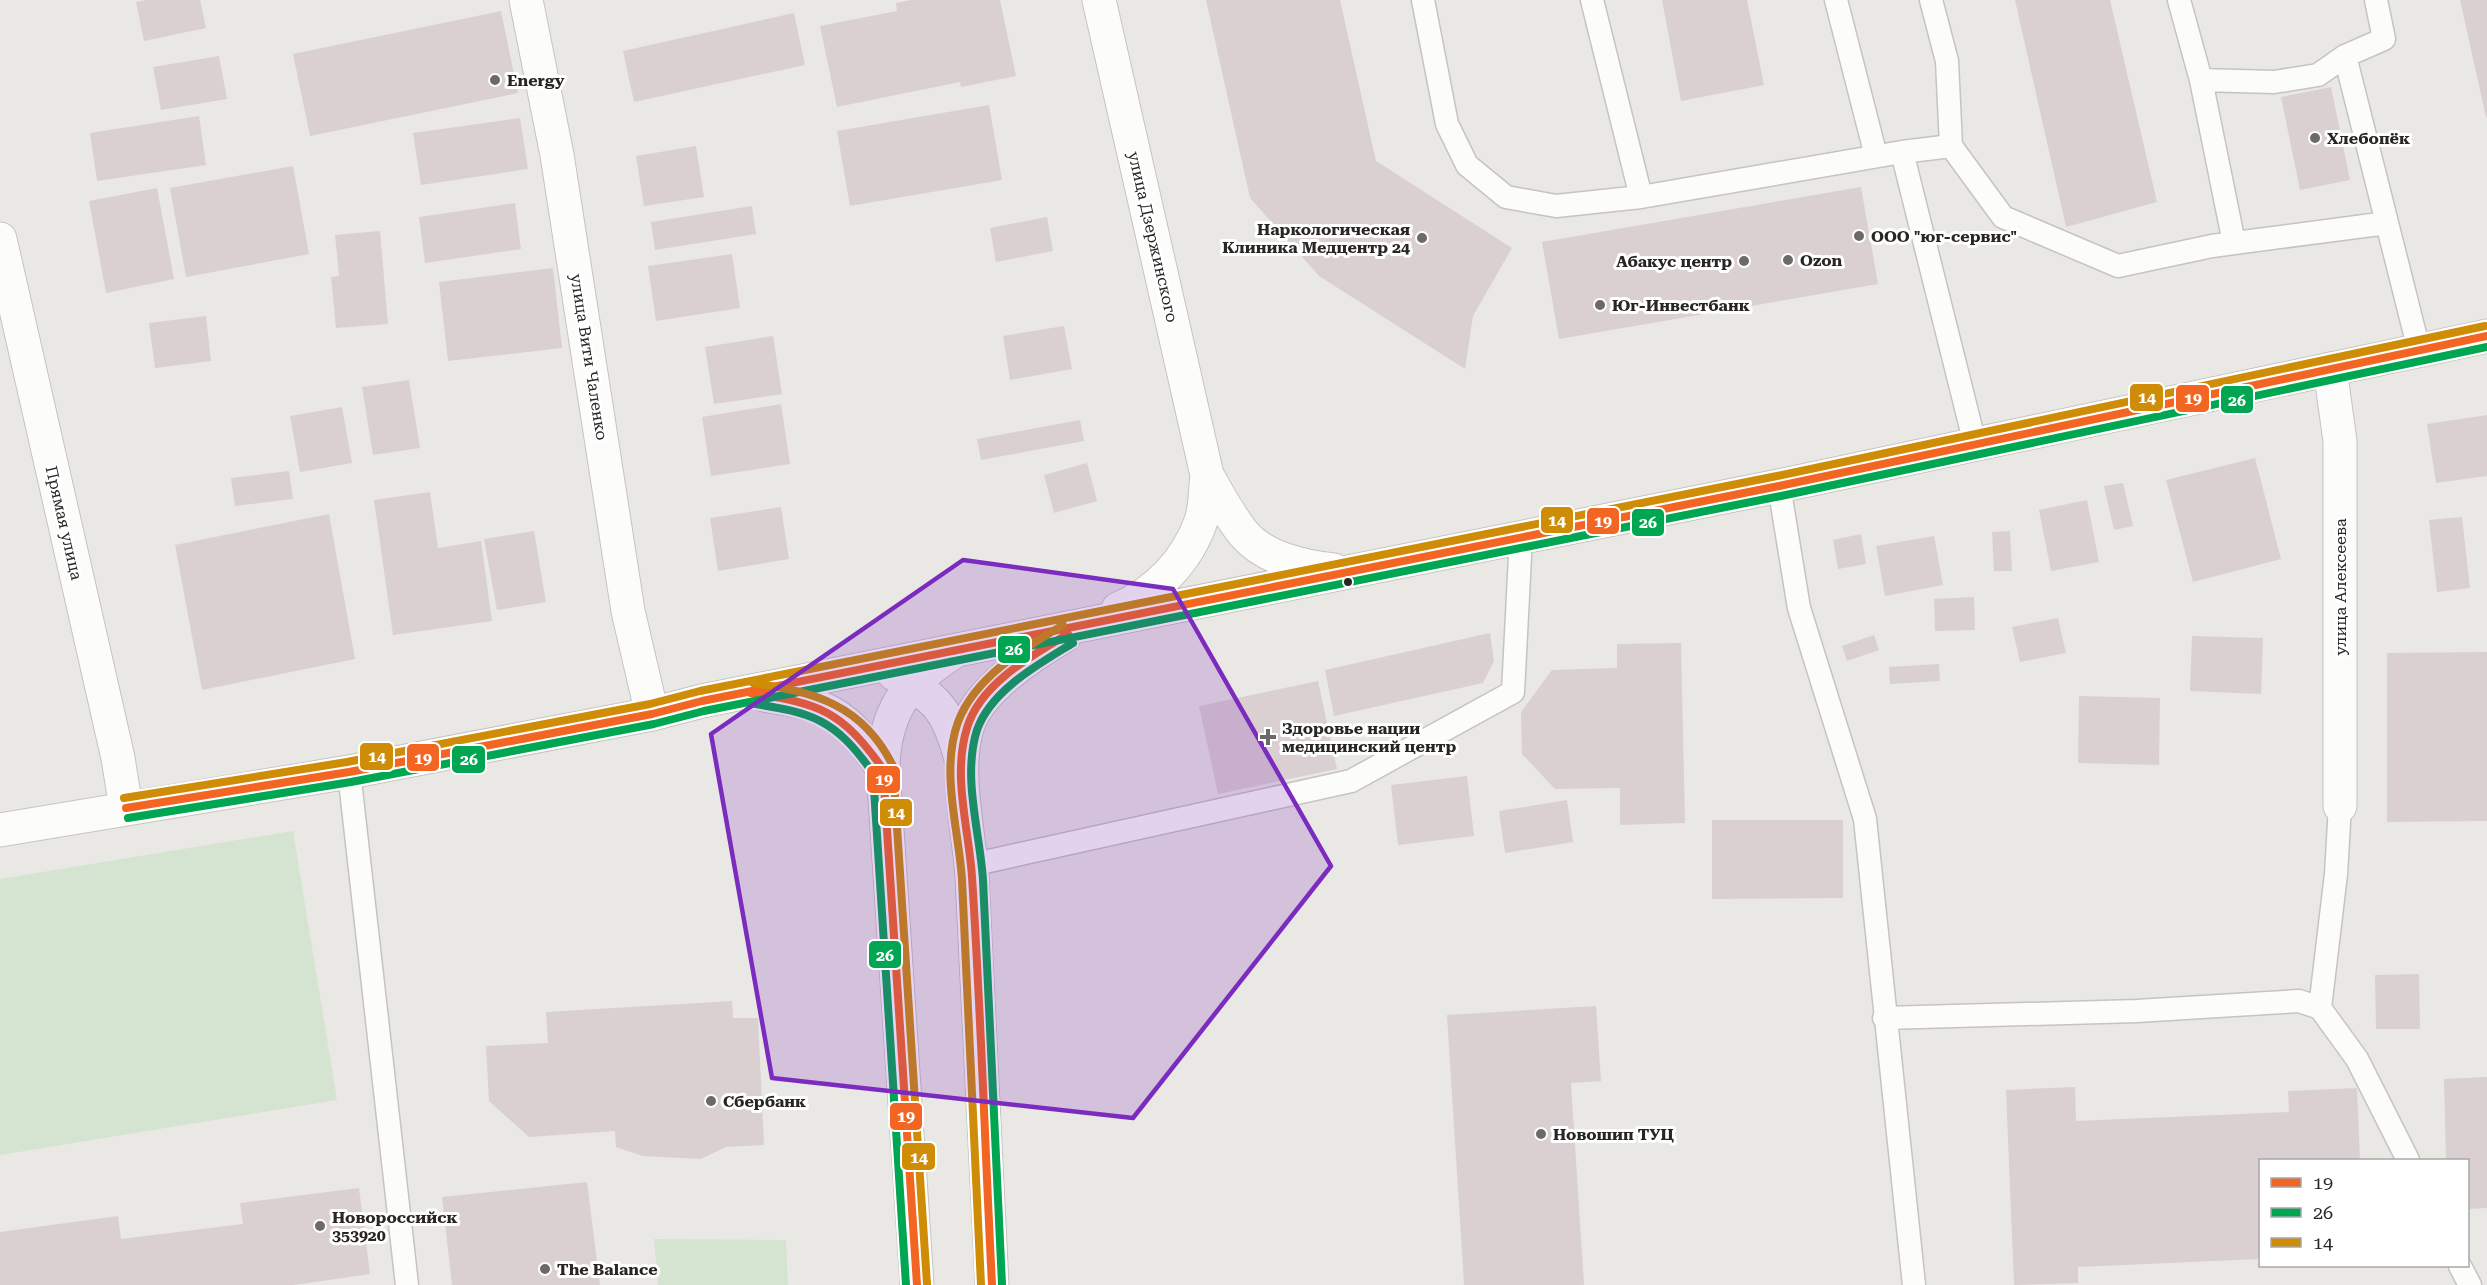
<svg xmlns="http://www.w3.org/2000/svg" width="2487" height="1285" viewBox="0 0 2487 1285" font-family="'Roboto Serif',serif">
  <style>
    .green { fill: #d4e4d1 }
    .building { fill: #dad0d1 }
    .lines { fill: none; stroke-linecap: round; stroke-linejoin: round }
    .service-casing { stroke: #c5c4c1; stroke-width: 25 }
    .minor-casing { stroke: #c5c4c1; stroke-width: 35 }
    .tertiary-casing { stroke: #c5c4c1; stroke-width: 35 }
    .service { stroke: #fcfcfb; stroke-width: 22 }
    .minor { stroke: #fcfcfb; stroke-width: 33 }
    .tertiary { stroke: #fcfcfb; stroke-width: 33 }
    .bus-1-casing { stroke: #fff; stroke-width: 12 }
    .bus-2-casing { stroke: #fff; stroke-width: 12 }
    .bus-3-casing { stroke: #fff; stroke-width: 12 }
    .bus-1 { stroke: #f26522; stroke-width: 8 }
    .bus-2 { stroke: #00a651; stroke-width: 8 }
    .bus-3 { stroke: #ce8c07; stroke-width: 8 }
    .marked { fill: #7b2cbf; fill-opacity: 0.2; stroke: #7b2cbf; stroke-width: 4.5; stroke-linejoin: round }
    .poi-dot { fill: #6c6a67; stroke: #fff; stroke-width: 2 }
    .bus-dot { fill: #282623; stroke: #fff; stroke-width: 2 }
    .labels { text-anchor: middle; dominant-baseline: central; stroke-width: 6; stroke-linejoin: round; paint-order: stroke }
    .poi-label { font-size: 16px; font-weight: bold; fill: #282623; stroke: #fff; text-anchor: start }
    .street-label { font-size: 16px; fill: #282623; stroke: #fff }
    .line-badge { stroke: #fff; stroke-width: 2 }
    .badge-label { font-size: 16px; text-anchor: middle; font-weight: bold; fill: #fff }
  </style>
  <rect width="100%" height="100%" fill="#eae8e4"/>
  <path class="green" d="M 293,831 L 337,1100 L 0,1155 L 0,879 Z
    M 654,1239 L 786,1240 L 788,1285 L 658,1285 Z"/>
  <path class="building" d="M 146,0 L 200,0 L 206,28 L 144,41 L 136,2 Z
    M 911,0 L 1000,0 L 1016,76 L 961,87 L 960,82 L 837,107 L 820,26 L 897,11 L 896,3 Z
    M 1206,0 L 1340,0 L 1376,161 L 1512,248 L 1473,316 L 1465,369 L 1319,276 L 1250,198 Z
    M 1662,0 L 1747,0 L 1764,85 L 1681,101 Z
    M 2015,0 L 2110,0 L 2157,202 L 2066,227 Z
    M 2460,0 L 2487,0 L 2487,117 L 2486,117 Z
    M 501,11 L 518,93 L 310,136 L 293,54 Z
    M 794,13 L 805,65 L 634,102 L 623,51 Z
    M 219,56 L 227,99 L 161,110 L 153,67 Z
    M 2331,87 L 2350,180 L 2300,190 L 2281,97 Z
    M 989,105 L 1002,180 L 850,206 L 837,131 Z
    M 199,116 L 206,165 L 97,181 L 90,133 Z
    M 520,118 L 528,169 L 421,185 L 413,133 Z
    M 696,146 L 704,197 L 644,206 L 636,156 Z
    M 293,166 L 309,254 L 186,277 L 170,188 Z
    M 1861,187 L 1878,284 L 1559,339 L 1542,242 Z
    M 157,188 L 174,279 L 106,293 L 89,201 Z
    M 515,203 L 521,249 L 425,263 L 419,217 Z
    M 752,206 L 756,234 L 655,250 L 651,222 Z
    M 1047,217 L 1053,251 L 996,262 L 990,228 Z
    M 380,231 L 388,324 L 336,328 L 331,277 L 339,276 L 335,235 Z
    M 732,254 L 740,308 L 656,321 L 648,266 Z
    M 553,268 L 562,348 L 448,361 L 439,282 Z
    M 206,316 L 211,361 L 155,368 L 149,323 Z
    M 1064,326 L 1072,369 L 1010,380 L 1003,336 Z
    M 773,336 L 782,394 L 714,404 L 705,347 Z
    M 409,380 L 420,448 L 373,455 L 362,387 Z
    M 781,404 L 790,464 L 711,476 L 702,417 Z
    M 342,407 L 352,463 L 300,472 L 290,416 Z
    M 2487,415 L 2487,476 L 2436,483 L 2427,424 Z
    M 1080,420 L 1084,441 L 981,460 L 977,439 Z
    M 2255,458 L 2281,559 L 2193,582 L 2166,480 Z
    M 1087,463 L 1097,501 L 1054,513 L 1044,475 Z
    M 289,471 L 293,499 L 235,506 L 231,478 Z
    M 2123,483 L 2133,526 L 2114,530 L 2104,486 Z
    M 430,492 L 438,548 L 481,541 L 492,621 L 393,635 L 374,500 Z
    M 2087,500 L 2099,562 L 2051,571 L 2039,510 Z
    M 781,507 L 789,559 L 718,571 L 710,518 Z
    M 329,514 L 355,659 L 202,690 L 175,545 Z
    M 2462,517 L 2470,588 L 2437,592 L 2429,520 Z
    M 534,531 L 546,602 L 497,610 L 484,539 Z
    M 2010,531 L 2012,571 L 1994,571 L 1992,532 Z
    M 1861,534 L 1866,564 L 1838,569 L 1833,540 Z
    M 1934,536 L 1943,585 L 1885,596 L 1876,546 Z
    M 1974,597 L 1975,630 L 1935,631 L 1934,599 Z
    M 2058,618 L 2066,653 L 2020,662 L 2012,627 Z
    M 1490,633 L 1494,661 L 1483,683 L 1334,716 L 1325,670 Z
    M 1874,635 L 1879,650 L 1847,661 L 1842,646 Z
    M 2192,636 L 2263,638 L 2261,694 L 2190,691 Z
    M 1681,643 L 1685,823 L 1620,825 L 1620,788 L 1555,789 L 1522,754 L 1521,712 L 1552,670 L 1617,668 L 1617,644 Z
    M 2487,652 L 2487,821 L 2387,822 L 2387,653 Z
    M 1939,664 L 1940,681 L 1890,684 L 1889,667 Z
    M 1318,681 L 1337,769 L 1218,794 L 1199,706 Z
    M 2079,696 L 2160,698 L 2159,765 L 2078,763 Z
    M 1467,776 L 1474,836 L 1398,845 L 1391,785 Z
    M 1567,800 L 1573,842 L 1505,853 L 1499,811 Z
    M 1712,820 L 1843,820 L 1843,898 L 1712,899 Z
    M 2419,974 L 2420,1029 L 2376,1029 L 2375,975 Z
    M 732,1001 L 733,1018 L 758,1018 L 764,1145 L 726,1147 L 701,1159 L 643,1156 L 616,1147 L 615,1131 L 529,1137 L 489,1101 L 486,1046 L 548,1043 L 546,1012 Z
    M 1596,1006 L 1601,1081 L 1571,1083 L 1584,1285 L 1464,1285 L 1447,1015 Z
    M 2487,1077 L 2487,1208 L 2468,1209 L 2468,1160 L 2446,1160 L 2444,1079 Z
    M 2075,1087 L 2076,1121 L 2289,1112 L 2288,1091 L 2357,1088 L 2360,1160 L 2260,1160 L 2260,1259 L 2078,1267 L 2078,1283 L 2014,1285 L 2006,1090 Z
    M 587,1182 L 600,1285 L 452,1285 L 442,1197 Z
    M 359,1188 L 370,1274 L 294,1285 L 0,1285 L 0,1232 L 118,1216 L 121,1239 L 243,1224 L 240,1203 Z"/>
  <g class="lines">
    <defs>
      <path id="service" d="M 1423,0 L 1447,124 L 1467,165 L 1506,197 L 1556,206 L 1641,197 L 1902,152 L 1975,444
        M 1592,0 L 1641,197
        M 1836,0 L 1876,156
        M 1931,0 L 1947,61 L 1951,146
        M 2179,0 L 2201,80 L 2274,82 L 2318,75 L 2345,56 L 2384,39 L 2376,0
        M 2345,56 L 2419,350
        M 2201,80 L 2234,243
        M 1902,152 L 1951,146 L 2003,217 L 2118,266 L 2212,246 L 2387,223
        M 1779,486 L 1799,608 L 1865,819 L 1914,1285
        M 349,772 L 407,1285
        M 971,865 L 1351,781 L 1513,692 L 1521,537
        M 2320,1008 L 2336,874 L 2340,806
        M 1884,1018 L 2137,1011 L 2299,1001 L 2320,1008 L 2357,1059 L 2408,1160
        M 2460,1266 L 2470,1285"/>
      <path id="minor" d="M 526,0 L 557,155 L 628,611 L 652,714
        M 0,239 L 118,758 L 126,808
        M 2330,369 L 2340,441 L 2340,806"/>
      <path id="tertiary" d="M 1099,0 L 1207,475 C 1205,489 1206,506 1201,521 C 1187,561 1157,592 1118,609
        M 1207,475 C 1218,494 1229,516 1244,534 C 1264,558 1304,567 1334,570
        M 894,674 C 938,699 948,710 961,759
        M 764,695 C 830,705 846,713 883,769 L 917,1285
        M 883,769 C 884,714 905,683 951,654
        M 0,830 L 349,772 L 652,714 L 702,701 L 1779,486 L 2487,336
        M 992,1285 C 985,1149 978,1013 972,877 C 969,831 954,772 967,728 C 977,691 1033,654 1064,636"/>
    </defs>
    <use href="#service" class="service-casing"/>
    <use href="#minor" class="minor-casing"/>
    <use href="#tertiary" class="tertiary-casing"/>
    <use href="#service" class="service"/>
    <use href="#minor" class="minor"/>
    <use href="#tertiary" class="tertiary"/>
    <defs>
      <path id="bus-1" d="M 751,693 C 820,704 841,710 883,769 L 917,1285
        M 126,808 L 349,772 L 652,714 L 702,701 L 1779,486 L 2487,336
        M 992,1285 C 985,1149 981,1013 972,877 C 969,829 952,776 967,728 C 980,684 1031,656 1068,634"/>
      <path id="bus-2" d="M 749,703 C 813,713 834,718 873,773 L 906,1285
        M 128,818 L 351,782 L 654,724 L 704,711 L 1781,496 L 2487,347
        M 1002,1284 C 996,1150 990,1015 983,880 C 980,832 962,777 977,730 C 991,690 1039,664 1073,643"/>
      <path id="bus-3" d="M 753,683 C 815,692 863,705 893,766 L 927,1284
        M 124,798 L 347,762 L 650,704 L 700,691 L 1777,476 L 2485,326
        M 981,1285 C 975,1150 969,1015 962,880 C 959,830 940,772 958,722 C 975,677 1023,649 1063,625"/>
    </defs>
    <use href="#bus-1" class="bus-1-casing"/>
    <use href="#bus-2" class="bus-2-casing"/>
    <use href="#bus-3" class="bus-3-casing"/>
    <use href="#bus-1" class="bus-1"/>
    <use href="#bus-2" class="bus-2"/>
    <use href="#bus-3" class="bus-3"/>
  </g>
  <path class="marked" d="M 963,560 L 1173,589 L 1331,866 L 1133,1118 L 772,1078 L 711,734 Z"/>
  <g class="poi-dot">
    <circle cx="495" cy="80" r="6"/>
    <circle cx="2315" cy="138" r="6"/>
    <circle cx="1859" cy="236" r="6"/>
    <circle cx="1422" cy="238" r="6"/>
    <circle cx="1788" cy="260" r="6"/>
    <circle cx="1744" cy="261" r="6"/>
    <circle cx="1600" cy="305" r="6"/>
    <path d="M1265 728h6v6h6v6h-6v6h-6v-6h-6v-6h6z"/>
    <circle cx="711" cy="1101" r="6"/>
    <circle cx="1541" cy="1134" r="6"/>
    <circle cx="320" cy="1226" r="6"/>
    <circle cx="545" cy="1269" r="6"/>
  </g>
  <circle class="bus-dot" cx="1348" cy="582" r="5"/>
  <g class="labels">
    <g class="poi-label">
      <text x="507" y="80">Energy</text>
      <text x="2327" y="138">Хлебопёк</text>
      <text x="1410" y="229" text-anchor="end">Наркологическая<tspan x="1410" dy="18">Клиника Медцентр 24</tspan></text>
      <text x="1871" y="236">ООО "юг-сервис"</text>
      <text x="1800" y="260">Ozon</text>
      <text x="1732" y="261" text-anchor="end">Абакус центр</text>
      <text x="1612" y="305">Юг-Инвестбанк</text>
      <text x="1282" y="728">Здоровье нации<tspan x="1282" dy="18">медицинский центр</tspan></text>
      <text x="723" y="1101">Сбербанк</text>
      <text x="1553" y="1134">Новошип ТУЦ</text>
      <text x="332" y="1217">Новороссийск<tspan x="332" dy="18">353920</tspan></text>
      <text x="557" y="1269">The Balance</text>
    </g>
    <g class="street-label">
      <text transform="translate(1153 237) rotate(77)">улица Дзержинского</text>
      <text transform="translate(589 357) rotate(81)">улица Вити Чаленко</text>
      <text transform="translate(64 523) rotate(77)">Прямая улица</text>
      <text transform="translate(2340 587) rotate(-90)">улица Алексеева</text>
    </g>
  </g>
  <g class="line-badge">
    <rect x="2129" y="383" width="35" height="29" rx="6" fill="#ce8c07"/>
    <rect x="2175" y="384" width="35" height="29" rx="6" fill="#f26522"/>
    <rect x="2220" y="385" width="34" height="29" rx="6" fill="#00a651"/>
    <rect x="1540" y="506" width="34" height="28" rx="6" fill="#ce8c07"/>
    <rect x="1586" y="507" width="34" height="28" rx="6" fill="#f26522"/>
    <rect x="1631" y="508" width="34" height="29" rx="6" fill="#00a651"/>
    <rect x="997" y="635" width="34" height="29" rx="6" fill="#00a651"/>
    <rect x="359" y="742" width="35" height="29" rx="6" fill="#ce8c07"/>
    <rect x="406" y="743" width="34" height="29" rx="6" fill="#f26522"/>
    <rect x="451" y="745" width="35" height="29" rx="6" fill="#00a651"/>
    <rect x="866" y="765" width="35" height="29" rx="6" fill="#f26522"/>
    <rect x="879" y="798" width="34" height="29" rx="6" fill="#ce8c07"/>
    <rect x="868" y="940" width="34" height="29" rx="6" fill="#00a651"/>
    <rect x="889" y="1102" width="34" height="29" rx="6" fill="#f26522"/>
    <rect x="901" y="1142" width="35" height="29" rx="6" fill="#ce8c07"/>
  </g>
  <g class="badge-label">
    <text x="2147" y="403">14</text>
    <text x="2193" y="404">19</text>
    <text x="2237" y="406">26</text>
    <text x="1557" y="526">14</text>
    <text x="1603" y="527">19</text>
    <text x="1648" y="528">26</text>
    <text x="1014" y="655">26</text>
    <text x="377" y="762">14</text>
    <text x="423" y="764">19</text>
    <text x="469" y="765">26</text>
    <text x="884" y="785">19</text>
    <text x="896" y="818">14</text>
    <text x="885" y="961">26</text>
    <text x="906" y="1122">19</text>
    <text x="919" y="1163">14</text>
  </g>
  <rect x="2259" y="1159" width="210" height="108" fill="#ffffff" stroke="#a9a8a7" stroke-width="1.5"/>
  <rect x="2271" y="1178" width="30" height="9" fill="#f26522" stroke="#a9a8a7" stroke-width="1.5"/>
  <text x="2313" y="1189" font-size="18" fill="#282623">19</text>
  <rect x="2271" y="1208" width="30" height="9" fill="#00a651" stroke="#a9a8a7" stroke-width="1.5"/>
  <text x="2313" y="1219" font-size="18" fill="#282623">26</text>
  <rect x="2271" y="1238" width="30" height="9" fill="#ce8c07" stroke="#a9a8a7" stroke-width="1.5"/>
  <text x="2313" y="1249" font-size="18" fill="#282623">14</text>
</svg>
